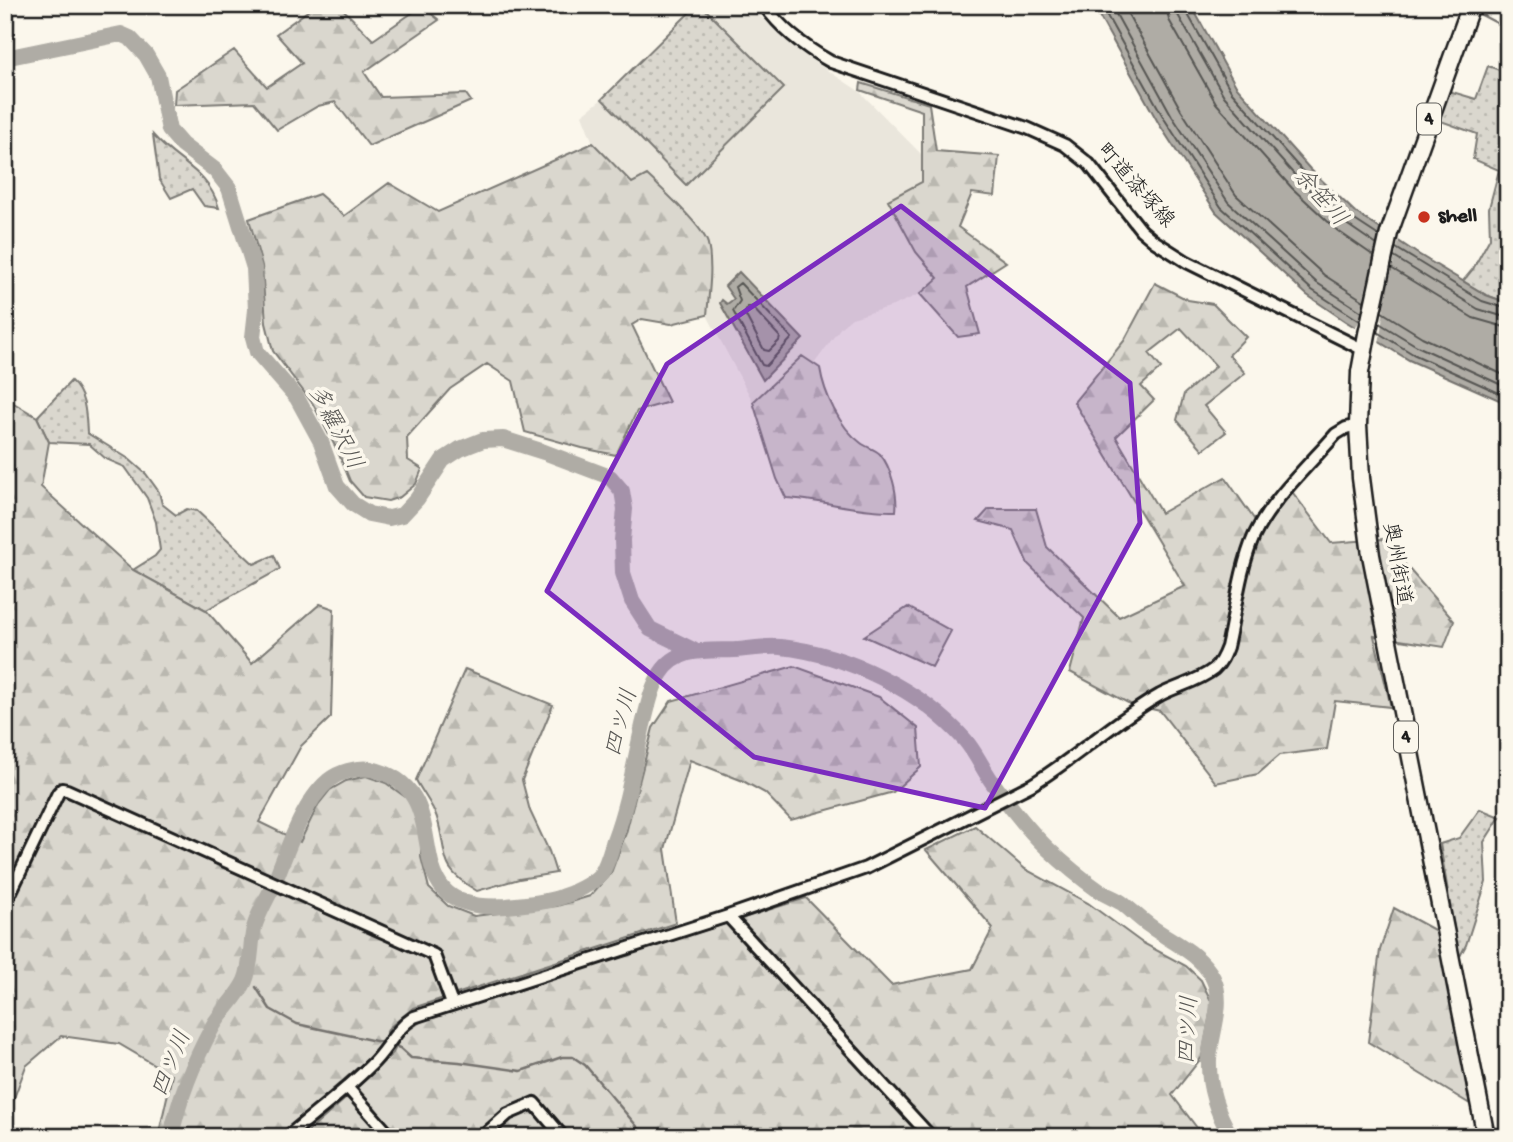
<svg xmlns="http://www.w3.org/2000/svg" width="1513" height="1142" viewBox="0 0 1513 1142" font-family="'Gochi Hand','Klee One',sans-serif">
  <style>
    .built { fill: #eae6dc }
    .grass { fill: url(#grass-dots); stroke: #7b7a75; stroke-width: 2 }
    .forest { fill: url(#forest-firs); stroke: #7b7a75; stroke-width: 2 }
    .water { fill: #afaca5; stroke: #74726e; stroke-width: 2 }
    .pier { fill: #fbf7ec }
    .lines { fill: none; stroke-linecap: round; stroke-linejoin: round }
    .shore { stroke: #575653; stroke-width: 2 }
    .stream { stroke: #74726e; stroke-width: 2.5 }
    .river { stroke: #afaca5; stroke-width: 16 }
    .minor-casing { stroke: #1c1c1c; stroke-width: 16 }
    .highway-casing { stroke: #1c1c1c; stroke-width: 21 }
    .minor { stroke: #fbf7ec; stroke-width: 10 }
    .highway { stroke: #fbf7ec; stroke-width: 16 }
    .marked { fill: #7b2cbf; fill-opacity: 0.2; stroke: #7b2cbf; stroke-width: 5; stroke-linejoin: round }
    .poi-dot { fill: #c8321e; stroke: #fbf7ec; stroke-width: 2.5 }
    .labels { text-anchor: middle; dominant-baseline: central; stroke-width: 7; stroke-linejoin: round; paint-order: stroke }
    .shield { fill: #fbf7ec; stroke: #5f5e5a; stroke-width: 2 }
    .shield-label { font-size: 19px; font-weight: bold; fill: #1c1c1c }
    .street-label { font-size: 21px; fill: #1c1c1c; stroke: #fbf7ec }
    .poi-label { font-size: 21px; font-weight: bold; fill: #1c1c1c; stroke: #fbf7ec; text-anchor: start }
    .water-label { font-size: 23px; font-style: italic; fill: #575653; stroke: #fbf7ec }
  </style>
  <defs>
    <pattern id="grass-dots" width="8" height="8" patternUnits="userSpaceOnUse" patternTransform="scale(1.75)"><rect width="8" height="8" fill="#dad7ce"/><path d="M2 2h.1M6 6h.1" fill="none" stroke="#bab8b0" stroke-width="1.8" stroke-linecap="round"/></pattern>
    <pattern id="forest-firs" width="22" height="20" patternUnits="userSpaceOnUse" patternTransform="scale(1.75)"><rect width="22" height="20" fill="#dad7ce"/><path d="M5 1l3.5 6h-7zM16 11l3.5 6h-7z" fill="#bab8b0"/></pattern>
  </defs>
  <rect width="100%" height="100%" fill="#fbf7ec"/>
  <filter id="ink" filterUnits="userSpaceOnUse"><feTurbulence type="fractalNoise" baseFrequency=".0143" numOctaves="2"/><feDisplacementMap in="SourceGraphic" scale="14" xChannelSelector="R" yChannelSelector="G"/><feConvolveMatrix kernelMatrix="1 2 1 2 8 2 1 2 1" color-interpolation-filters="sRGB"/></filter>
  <g filter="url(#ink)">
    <path class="built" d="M 697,5 L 747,5 L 813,61 L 859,91 L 922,155 L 916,252 L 938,278 L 920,294 L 893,306 L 852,318 L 841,327 L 814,364 L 801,356 L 753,402 L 707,315 L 710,272 L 647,175 L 632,184 L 593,143 L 582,115 L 602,99 Z"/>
    <path class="grass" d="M 697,5 L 701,5 L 784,88 L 686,185 L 602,99 Z
      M 1488,66 L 1508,73 L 1508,303 L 1486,295 L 1463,281 L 1473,269 L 1490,238 L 1489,208 L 1499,170 L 1473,159 L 1477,134 L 1438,120 L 1449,91 L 1476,99 Z
      M 153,135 C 177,163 208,170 219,208 L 204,206 L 192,189 L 171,198 L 159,179 Z
      M 71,381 C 86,394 86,415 87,433 L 129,459 L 146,474 L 159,492 L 162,504 L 176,515 L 187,509 L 197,511 L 254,564 L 274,555 L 280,569 L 206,610 L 133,570 L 155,556 L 160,550 L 156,522 L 147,498 L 125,467 L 106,459 L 89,444 L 49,442 L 37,417 Z
      M 1480,809 L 1500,817 L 1484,842 L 1486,882 L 1466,945 L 1459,958 L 1440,844 L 1459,838 Z"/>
    <path class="forest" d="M 316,5 L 339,5 L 373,40 L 422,6 L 439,20 L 364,72 L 381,97 L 466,94 L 471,101 L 369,146 L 335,102 L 318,106 L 277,130 L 254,102 L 174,105 L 175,90 L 234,50 L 267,87 L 302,63 L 276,34 Z
      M 861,83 L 929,104 L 936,151 L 999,156 L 995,196 L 972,193 L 958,227 L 1006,262 L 967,287 L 980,334 L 958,337 L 920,294 L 938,278 L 916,252 L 888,200 L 922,182 L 922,111 L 860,90 Z
      M 593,143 L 632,183 L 647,175 C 661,188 704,227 708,244 C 713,267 709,292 707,315 L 671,324 L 642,319 L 632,325 L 669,402 L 637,411 L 616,455 L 582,448 L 525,432 L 513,381 L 487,364 L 450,389 L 407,437 L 408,460 L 422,469 L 416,484 L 400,497 L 388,501 L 364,497 L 350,481 L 338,452 L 313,404 L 273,351 L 266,323 L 262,266 L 249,219 L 319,194 L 344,216 L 389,183 L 438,212 Z
      M 1155,283 L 1188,300 L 1213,304 L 1246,337 L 1229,355 L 1245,373 L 1204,406 L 1226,432 L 1203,450 L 1177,420 L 1184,394 L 1216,366 L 1181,328 L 1149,353 L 1161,368 L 1141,386 L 1154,400 L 1116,437 L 1161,513 L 1225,477 L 1254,519 L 1284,488 L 1293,493 L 1331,543 L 1383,539 L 1454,621 L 1444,647 L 1374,636 L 1391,707 L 1335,701 L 1327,749 L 1280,755 L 1258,774 L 1216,783 L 1160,711 L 1130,704 L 1070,672 L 1084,618 L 1028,564 L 1013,530 L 978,521 L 989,509 L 1036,509 L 1047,547 L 1119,617 L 1185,586 L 1074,402 L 1124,341 Z
      M 802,356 L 820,368 C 824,393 839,427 861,443 C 866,447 875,449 880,454 C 891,467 898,494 896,511 C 859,512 823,500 786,498 L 777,479 L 753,402 Z
      M 12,402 L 37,417 L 49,442 L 41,487 L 133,570 L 206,610 L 252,663 L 320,604 L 334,609 L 331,717 L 301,746 L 259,822 L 300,842 L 318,805 L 330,790 L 346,781 L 366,776 L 386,783 L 408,799 L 421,826 L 421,857 L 429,888 L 448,906 L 474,916 L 557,906 L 590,896 L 611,873 L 626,833 L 653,728 L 671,701 L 794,666 L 879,697 L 918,728 L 921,767 L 893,792 L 791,820 L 765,793 L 743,781 L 690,760 L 665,849 L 676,923 L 413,1008 L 389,1028 L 377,1051 L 278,1137 L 158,1137 L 172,1075 L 119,1044 L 61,1036 L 26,1066 L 5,1122 L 5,405 Z
      M 908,607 L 951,631 L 932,667 L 864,636 Z
      M 465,669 L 553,705 L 522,780 L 530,811 L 549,851 L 556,873 L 519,879 L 477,891 C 436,867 449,857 437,818 C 433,805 422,792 416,780 Z
      M 975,826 L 1025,869 L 1088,903 L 1141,942 L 1186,966 L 1201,980 L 1212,1003 L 1202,1057 L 1172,1095 L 1204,1137 L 302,1137 L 344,1100 L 393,1053 L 402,1035 L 423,1020 L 806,898 L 891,985 L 972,969 L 993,928 L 926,850 Z
      M 1394,908 L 1438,932 L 1470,1104 L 1368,1042 L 1380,950 Z"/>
    <path class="water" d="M 1093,5 L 1191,5 L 1236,86 L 1310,169 L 1355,212 L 1418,254 L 1486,295 L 1508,303 L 1508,404 L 1409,360 L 1345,321 L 1307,295 L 1216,212 L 1159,124 Z
      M 739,272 L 803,339 L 763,380 L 720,303 L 722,300 L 727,304 L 734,299 L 725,286 Z"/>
    <path class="pier" d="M 1381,228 L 1399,240 L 1385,299 L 1379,345 L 1354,330 L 1362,316 L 1365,292 Z"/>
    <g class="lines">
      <path class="shore" d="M 1101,5 L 1165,120 L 1221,207 L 1312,290 L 1360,321
        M 1111,5 L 1172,116 L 1228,202 L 1317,283 L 1362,312
        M 1123,5 L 1181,110 L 1236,195 L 1324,275 L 1364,301
        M 1166,5 L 1169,20 L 1216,103 L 1292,188 L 1338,231 L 1374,256
        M 1176,5 L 1178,15 L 1224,96 L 1299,180 L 1345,223 L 1377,245
        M 1185,5 L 1186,11 L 1231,91 L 1305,174 L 1350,217 L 1379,236
        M 1396,248 L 1482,301 L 1508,309
        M 1394,257 L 1478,309 L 1508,318
        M 1391,268 L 1473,318 L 1508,328
        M 740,283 L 792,338 L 766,366 L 762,365 L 733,311 L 740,301 L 735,287 Z
        M 747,307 L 752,307 L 780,337 L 779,341 L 769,351 L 764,350 L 745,314 Z
        M 1382,312 L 1422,337 L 1508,377
        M 1379,323 L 1417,346 L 1508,388
        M 1377,332 L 1413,354 L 1508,397"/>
      <path class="stream" d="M 1423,5 C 1438,11 1450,4 1464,8
        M 1474,11 L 1508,29
        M 1484,15 L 1487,5
        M 256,987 L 270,1009 L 297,1024 L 385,1043
        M 391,1045 L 400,1048 L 411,1058 L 459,1062 L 521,1071 L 562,1057 L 573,1057 L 585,1065 L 646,1137"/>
      <path class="river" d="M 5,58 L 121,34 L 130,38 L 146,55 L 158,76 L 169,130 L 182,145 L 215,170 L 229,188 L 254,268 L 256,310 L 253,337 L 257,352 L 297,398 L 321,442 L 337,486 L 353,504 L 369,514 L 389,518 L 402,515 L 417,499 L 443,460 L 460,449 L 483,440 L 503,439 L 544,452 L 610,477 L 622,491 L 625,509 L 622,540 L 623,573 L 632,601 L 650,629 L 693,650
        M 171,1137 C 179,1097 194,1061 213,1026 C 222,1010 237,998 245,981 C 252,964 250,946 254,928 C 258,913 267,899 273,886 C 286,854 302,803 328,781 C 338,772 357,767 371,769 C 469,791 380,915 507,906 C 525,904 544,903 561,897 C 574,893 592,884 601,874 C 607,865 611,850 614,840 C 628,803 634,764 643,725 C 648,707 651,688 661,673 C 679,646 707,651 735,650 C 750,649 766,646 781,647 C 846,654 921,690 965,740 C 977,754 984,772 995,786 C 1009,805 1031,833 1048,849 C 1063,863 1081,878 1098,890 C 1105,895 1114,898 1122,903 C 1131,910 1140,919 1150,926 C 1172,942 1200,953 1213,978 C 1225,1003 1211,1033 1209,1059 C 1208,1088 1217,1112 1231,1137"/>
      <defs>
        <path id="minor" d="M 764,5 C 781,29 806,48 831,62 L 1027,128 L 1065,145 L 1089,164 L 1141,230 L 1154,241 L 1187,262 L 1364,350
          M 5,904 L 58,793 L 62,789 L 67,790 L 434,955 L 452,1004
          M 728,916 L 931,1137
          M 347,1087 L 391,1137
          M 287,1137 C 315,1113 345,1091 371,1065 C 387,1050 395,1029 414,1017 L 728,916 L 866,868 L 1031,785 C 1076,758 1114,721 1160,695 C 1177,686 1199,681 1214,669 C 1221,663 1224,655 1227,647 C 1235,612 1240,568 1254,536 C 1271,500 1310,464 1336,434 L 1346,428 L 1358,425
          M 482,1137 L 508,1114 L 534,1103 L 563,1137"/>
        <path id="highway" d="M 1471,5 L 1389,233 L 1367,334 L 1360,372 L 1358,425 L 1361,478 L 1371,555 L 1486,1137"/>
      </defs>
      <use href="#minor" class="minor-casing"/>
      <use href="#highway" class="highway-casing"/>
      <use href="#minor" class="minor"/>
      <use href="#highway" class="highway"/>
    </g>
  </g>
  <path class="marked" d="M 901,206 L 1130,383 L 1140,523 L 985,808 L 754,757 L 547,591 L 667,364 Z"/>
  <circle class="poi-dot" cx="1424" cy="217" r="7"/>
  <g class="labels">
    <g class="shield">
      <rect x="1417" y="103.5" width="24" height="31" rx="5"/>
      <rect x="1394" y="721.5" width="24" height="31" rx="5"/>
    </g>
    <g class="shield-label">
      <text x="1429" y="119">4</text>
      <text x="1406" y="737">4</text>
    </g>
    <g class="street-label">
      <text transform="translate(1134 187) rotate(48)">町道漆塚線</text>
      <text transform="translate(1395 564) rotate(80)">奥州街道</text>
    </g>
    <g class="poi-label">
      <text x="1438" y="217">shell</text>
    </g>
    <g class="water-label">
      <text transform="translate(1319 198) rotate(49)">余笹川</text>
      <text transform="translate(334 428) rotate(63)">多羅沢川</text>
      <text transform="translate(623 723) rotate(-75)">四ツ川</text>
      <text transform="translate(1190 1030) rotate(-87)">四ツ川</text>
      <text transform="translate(173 1064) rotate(-68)">四ツ川</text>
    </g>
  </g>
  <rect width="1513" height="1142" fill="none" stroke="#fbf7ec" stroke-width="28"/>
  <rect x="14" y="14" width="1485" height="1114" fill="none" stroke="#1c1c1c" stroke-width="2.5" filter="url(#ink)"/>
</svg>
